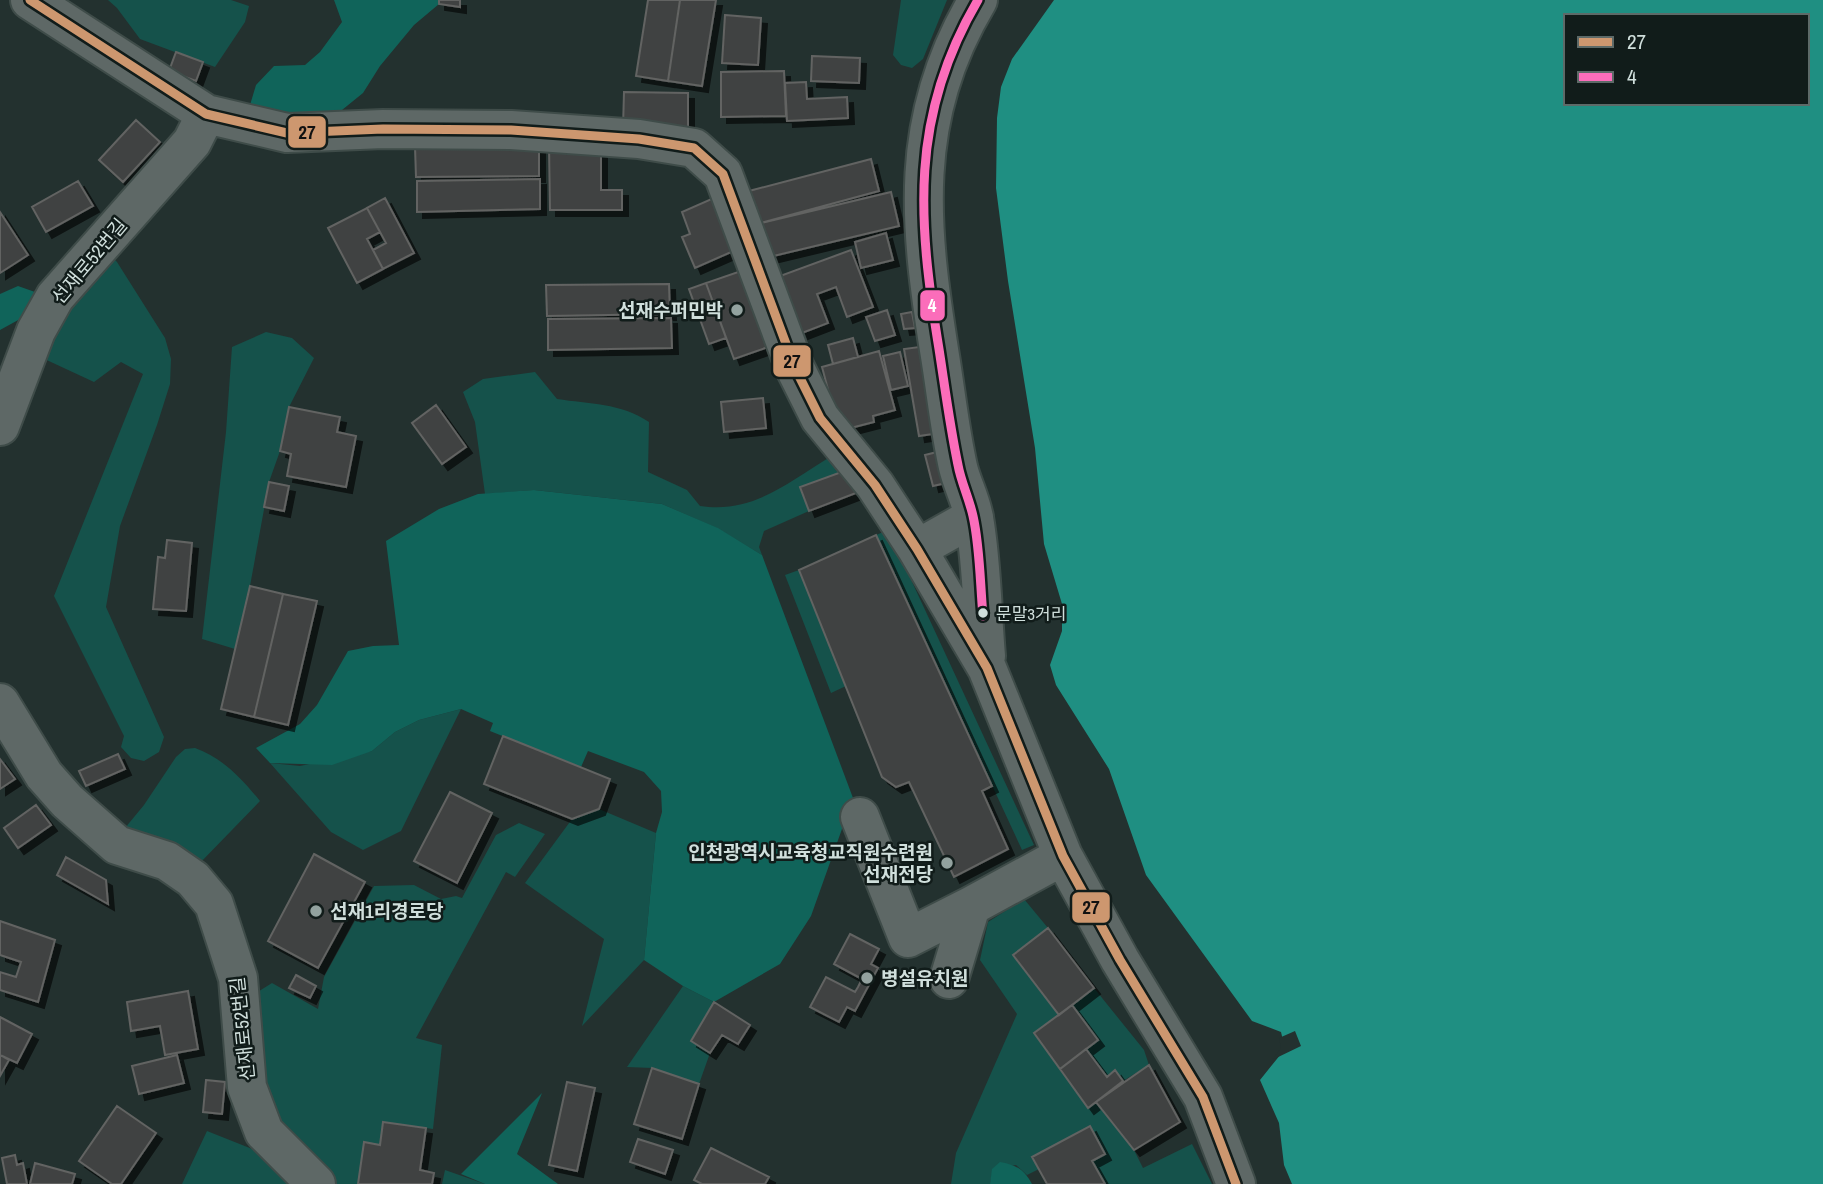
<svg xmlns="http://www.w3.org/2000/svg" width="1823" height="1184" viewBox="0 0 1823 1184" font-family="'Archivo Narrow','Noto Sans KR',sans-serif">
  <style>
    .green { fill: #15524b }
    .forest { fill: #10645a }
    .water { fill: #1f8f82; fill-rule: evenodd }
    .pier { fill: #23312f }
    .building { fill: #414342; stroke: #626362; stroke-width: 2; filter: url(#shadow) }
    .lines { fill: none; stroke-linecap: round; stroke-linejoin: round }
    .minor-casing { stroke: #3f4c49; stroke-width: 42 }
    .minor { stroke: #5e6866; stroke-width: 38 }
    .bus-1-casing { stroke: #111c1a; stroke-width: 14 }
    .bus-2-casing { stroke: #111c1a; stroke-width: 14 }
    .bus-1 { stroke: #cd976f; stroke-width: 9 }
    .bus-2 { stroke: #fb6dba; stroke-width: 9 }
    .poi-dot { fill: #93a29f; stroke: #111c1a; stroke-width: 2.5 }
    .bus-dot { fill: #d0dfdc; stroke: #111c1a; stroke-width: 2.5 }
    .labels { text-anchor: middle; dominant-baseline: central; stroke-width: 5; stroke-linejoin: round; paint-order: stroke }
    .bus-label { font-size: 17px; fill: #d0dfdc; stroke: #111c1a; text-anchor: start }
    .street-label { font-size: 19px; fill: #d0dfdc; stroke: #111c1a }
    .poi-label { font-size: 19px; font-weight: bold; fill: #d0dfdc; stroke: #111c1a; text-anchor: end }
    .line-badge { stroke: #111c1a; stroke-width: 2.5 }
    .badge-label { font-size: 19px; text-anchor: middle; font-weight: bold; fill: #fff }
    .pale-badge-label { font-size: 19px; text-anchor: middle; font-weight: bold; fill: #111 }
  </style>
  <defs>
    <filter id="shadow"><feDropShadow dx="6" dy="6" stdDeviation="0" flood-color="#0009"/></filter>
  </defs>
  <rect width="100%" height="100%" fill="#23312f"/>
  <path class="green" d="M 108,0 L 231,0 L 249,6 L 245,22 L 215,67 L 140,39 L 117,8 Z
    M 901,0 L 947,0 L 923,59 L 912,68 L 901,65 L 893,55 Z
    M 108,253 L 117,262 L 165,338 L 171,359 L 170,384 L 157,425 L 120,526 L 106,607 L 164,737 L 159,752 L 144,761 L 131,758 L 121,747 L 124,736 L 54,596 L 143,374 L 121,362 L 94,382 L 38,356 Z
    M 266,332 L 292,338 L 314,358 L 289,407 L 280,451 L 269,482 L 250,586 L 235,649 L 202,639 L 226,432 L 232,347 Z
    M 535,372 L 557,399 C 589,404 621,403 649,422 L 648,472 L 687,490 L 700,506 C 753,514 787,483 830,457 L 847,470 L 801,487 L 809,511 L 764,531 L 759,547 L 762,555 L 717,528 L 662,504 L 534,490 L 485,494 L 475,422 L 463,392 L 483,379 Z
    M 888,530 L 1034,845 L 1022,850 L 876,535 Z
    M 799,570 L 846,686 L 831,693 L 785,575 Z
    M 461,709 L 401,831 L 363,850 L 331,832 L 270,763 L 300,766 L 372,751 L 395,732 L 419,720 Z
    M 195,748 C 223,758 242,779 260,801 L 198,865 L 125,828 L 144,805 L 176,757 L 185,749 Z
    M 599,809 L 656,833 L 644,960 L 582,1026 L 604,939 L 525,883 L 572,819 Z
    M 519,823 L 545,834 L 515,877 L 506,872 L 416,1038 L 442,1045 L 433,1129 L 384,1122 L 380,1145 L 364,1142 L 358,1184 L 331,1184 L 268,1115 L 251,996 L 272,983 L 318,1009 L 324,977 L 374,886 L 414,885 L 441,899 L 456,896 L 462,898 L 496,835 Z
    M 1024,899 L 1048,928 L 1013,955 L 1059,1015 L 1034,1034 L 1088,1107 L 1096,1102 L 1134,1150 L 1143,1168 L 1192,1144 L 1212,1184 L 1105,1184 L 1092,1161 L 1105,1154 L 1089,1126 L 1032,1157 L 1039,1169 L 1027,1175 L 1016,1165 L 993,1169 L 990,1184 L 951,1184 L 956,1153 L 1017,1014 L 980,960 L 988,922 Z
    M 683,986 L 714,1002 L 691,1041 L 710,1053 L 699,1084 L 652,1068 L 627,1067 Z
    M 1094,988 L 1144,1050 L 1149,1065 L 1123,1081 L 1115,1071 L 1107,1077 L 1086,1049 L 1098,1040 L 1072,1005 Z
    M 207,1131 L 267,1155 L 298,1184 L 182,1184 Z
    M 445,1170 L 485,1184 L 442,1184 Z"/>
  <path class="forest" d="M 334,0 L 439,0 L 439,4 L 414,25 L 380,66 L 363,93 L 342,110 L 319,116 L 285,119 L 250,105 L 256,85 L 274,66 L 305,65 L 320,52 L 342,22 Z
    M 18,286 L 35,292 L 31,313 L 0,330 L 0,294 Z
    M 534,490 L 662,504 L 718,528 L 762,555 L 853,798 L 811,916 L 780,964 L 714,1002 L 683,986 L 644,960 L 656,833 L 662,812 L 661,791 L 644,772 L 588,751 L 581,767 L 490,731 L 493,723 L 461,709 L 419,720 L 395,732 L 372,751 L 332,765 L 270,763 L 256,748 L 300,724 L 317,705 L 348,651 L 373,646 L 399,645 L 386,541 L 439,509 L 478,494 Z
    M 542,1093 L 517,1154 L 558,1184 L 485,1184 L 461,1174 Z
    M 1000,1162 C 1016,1165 1024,1169 1032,1184 L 990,1184 L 992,1169 Z"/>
  <path class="water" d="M 1054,0 L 1823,0 L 1823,1184 L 1292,1184 L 1284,1165 L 1279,1123 L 1260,1080 L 1285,1049 L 1281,1032 L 1252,1021 L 1146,875 L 1109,769 L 1056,685 L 1050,665 L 1062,631 L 1062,604 L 1044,544 L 1035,448 L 1008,281 L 996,188 L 997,118 L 1001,87 L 1012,59 ZM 1566,16 L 1807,16 L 1807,103 L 1566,103 Z"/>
  <path class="pier" d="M 1295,1031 L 1301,1046 L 1272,1060 L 1281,1048 L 1279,1038 Z"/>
  <path class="building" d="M 439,0 L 460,0 L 460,7 L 439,4 Z
    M 648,0 L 680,0 L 668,81 L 636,76 Z
    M 680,0 L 716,0 L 702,86 L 668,81 Z
    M 725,15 L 761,18 L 758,65 L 722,63 Z
    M 176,52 L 203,62 L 196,81 L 169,71 Z
    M 812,56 L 860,58 L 859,83 L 811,81 Z
    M 784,71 L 786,116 L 721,117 L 721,72 Z
    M 806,82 L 807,99 L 847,97 L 848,118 L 787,121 L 785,83 Z
    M 624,92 L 688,93 L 688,129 L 623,128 Z
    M 136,120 L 160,142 L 123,182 L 99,160 Z
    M 539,146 L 539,176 L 416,177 L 415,147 Z
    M 549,146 L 601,146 L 601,190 L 622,190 L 622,210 L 550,210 Z
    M 871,159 L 879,191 L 757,224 L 749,191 Z
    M 540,179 L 540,209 L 417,212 L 417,181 Z
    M 78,181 L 93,206 L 46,232 L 32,207 Z
    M 891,192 L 899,226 L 765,258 L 757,224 Z
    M 716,197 L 738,249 L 695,268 L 682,237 L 690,234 L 682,212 Z
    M 385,198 L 414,253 L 383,269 L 373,250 L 386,243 L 367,208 Z
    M 367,208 L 380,232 L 367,239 L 383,269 L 357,283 L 328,228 Z
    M 0,212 L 28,255 L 0,273 Z
    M 886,233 L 893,260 L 861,268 L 855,242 Z
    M 851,250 L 873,307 L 847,317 L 836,287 L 817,294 L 828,323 L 802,333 L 780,276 Z
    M 744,270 L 771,346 L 734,359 L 706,283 Z
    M 706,283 L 726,338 L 709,344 L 689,289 Z
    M 669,284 L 670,314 L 547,316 L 546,285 Z
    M 887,310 L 895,335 L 875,341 L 866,317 Z
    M 912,312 L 915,328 L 904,329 L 901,314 Z
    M 671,318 L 672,348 L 548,350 L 548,319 Z
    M 853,338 L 858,357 L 833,364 L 828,345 Z
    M 919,347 L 933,434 L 919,436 L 904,349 Z
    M 879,351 L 895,410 L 873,416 L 874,422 L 839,431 L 822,367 Z
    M 900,352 L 908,386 L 891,390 L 883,356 Z
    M 763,398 L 766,428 L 724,432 L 721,402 Z
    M 436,405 L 466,447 L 442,464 L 412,423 Z
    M 289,407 L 340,417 L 337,432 L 356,436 L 346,487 L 287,476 L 291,454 L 280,451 Z
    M 937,452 L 946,483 L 933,486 L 925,455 Z
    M 847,470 L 856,493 L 809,511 L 800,487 Z
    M 269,482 L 289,486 L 284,511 L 264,507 Z
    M 876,535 L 992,786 L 982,791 L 1008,849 L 954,877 L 909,782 L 896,787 L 882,777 L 799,570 Z
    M 167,540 L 192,543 L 186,611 L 153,609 L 158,557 L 165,558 Z
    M 250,586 L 283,594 L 254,717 L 221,709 Z
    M 283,594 L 317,601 L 288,725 L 254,717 Z
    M 503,736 L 610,779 L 599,809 L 572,819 L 484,784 Z
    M 118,754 L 125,769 L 86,786 L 79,771 Z
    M 0,759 L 15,779 L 0,789 Z
    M 450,792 L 492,813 L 457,883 L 414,861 Z
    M 36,805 L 51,825 L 18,848 L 4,828 Z
    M 314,854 L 365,882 L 318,968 L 268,941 Z
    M 66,857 L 106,880 L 108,904 L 57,875 Z
    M 0,921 L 55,940 L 38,1002 L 0,990 L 0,972 L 16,977 L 21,962 L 0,955 Z
    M 1048,928 L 1094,988 L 1059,1015 L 1013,955 Z
    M 850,934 L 879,949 L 871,964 L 878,968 L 855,1011 L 847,1007 L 839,1022 L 810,1007 L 826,977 L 855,992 L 858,987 L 862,979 L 834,964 Z
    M 296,975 L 316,986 L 310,998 L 289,988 Z
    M 188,991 L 198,1049 L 165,1055 L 160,1026 L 131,1031 L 127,1002 Z
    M 714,1002 L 750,1025 L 738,1044 L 722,1035 L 710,1053 L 691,1041 Z
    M 1072,1005 L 1098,1040 L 1060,1069 L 1034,1033 Z
    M 0,1017 L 32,1034 L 17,1063 L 0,1055 Z
    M 1086,1049 L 1107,1077 L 1115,1070 L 1123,1081 L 1088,1108 L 1060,1069 Z
    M 0,1055 L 9,1060 L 0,1076 Z
    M 177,1055 L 184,1083 L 139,1094 L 132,1066 Z
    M 1149,1065 L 1180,1122 L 1134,1150 L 1096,1102 Z
    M 652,1068 L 699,1084 L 682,1139 L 634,1124 Z
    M 206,1080 L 225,1082 L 222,1114 L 203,1112 Z
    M 567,1082 L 595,1088 L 577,1171 L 549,1165 Z
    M 117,1106 L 156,1133 L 121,1184 L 112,1184 L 79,1161 Z
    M 383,1122 L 426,1128 L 420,1170 L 434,1173 L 432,1184 L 358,1184 L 364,1142 L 380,1145 Z
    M 1090,1126 L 1105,1154 L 1092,1161 L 1105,1184 L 1047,1184 L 1032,1157 Z
    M 638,1139 L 673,1150 L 665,1174 L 630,1162 Z
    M 711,1148 L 769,1177 L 765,1184 L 702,1184 L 694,1180 Z
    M 15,1155 L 17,1165 L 23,1163 L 27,1184 L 7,1184 L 2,1158 Z
    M 35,1163 L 75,1174 L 72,1184 L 30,1184 Z"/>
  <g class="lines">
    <defs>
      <path id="minor" d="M 30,0 L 206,114 L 287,133 L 383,129 L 511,130 L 639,139 L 694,148 L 723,174 L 795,368 L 820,418 L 875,485 L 917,549 L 987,668 L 1063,856 L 1120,960 L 1203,1097 L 1236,1184
        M 978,0 C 907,119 919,225 940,356 C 946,393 950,431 958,467 C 962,484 971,500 974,518 C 982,563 982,610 986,656
        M 0,426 L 36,331 L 55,297 L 192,142 L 206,114
        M 917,549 L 974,517
        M 0,703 L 44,775 L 67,801 L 117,845 L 167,861 L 193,879 L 214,904 L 238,978 L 247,1087 L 264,1132 L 316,1184
        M 860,817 L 908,938 L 971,906
        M 949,979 L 971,906 L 1063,856"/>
    </defs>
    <use href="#minor" class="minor-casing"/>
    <use href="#minor" class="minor"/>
    <defs>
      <path id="bus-1" d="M 30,0 L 206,114 L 287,133 L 383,129 L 511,130 L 639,139 L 694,148 L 723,174 L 795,368 L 820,418 L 875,485 L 917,549 L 987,668 L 1063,856 L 1120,960 L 1203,1097 L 1236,1184"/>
      <path id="bus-2" d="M 978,0 C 909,117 918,221 939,349 C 945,388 950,427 958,465 C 961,482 969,498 973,516 C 980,547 980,583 983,616"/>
    </defs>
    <use href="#bus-1" class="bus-1-casing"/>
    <use href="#bus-2" class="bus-2-casing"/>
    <use href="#bus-1" class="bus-1"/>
    <use href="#bus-2" class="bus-2"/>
  </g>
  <g class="poi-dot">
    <circle cx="737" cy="310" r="7"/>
    <circle cx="947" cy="863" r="7"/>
    <circle cx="316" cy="911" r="7"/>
    <circle cx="867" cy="978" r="7"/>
  </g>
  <circle class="bus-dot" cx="983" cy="613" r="6"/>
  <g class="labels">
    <g class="bus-label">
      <text x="996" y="613">문말3거리</text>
    </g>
    <g class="street-label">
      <text transform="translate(89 261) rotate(-50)">선재로52번길</text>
      <text transform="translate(242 1029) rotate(-96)">선재로52번길</text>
    </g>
    <g class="poi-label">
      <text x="723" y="310">선재수퍼민박</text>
      <text x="933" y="852">인천광역시교육청교직원수련원<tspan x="933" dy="22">선재전당</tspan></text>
      <text x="330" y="911" text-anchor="start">선재1리경로당</text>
      <text x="881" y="978" text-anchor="start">병설유치원</text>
    </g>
  </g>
  <g class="line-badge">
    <rect x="287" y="115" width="40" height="34" rx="7" fill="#cd976f"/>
    <rect x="919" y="289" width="27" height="33" rx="7" fill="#fb6dba"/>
    <rect x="772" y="344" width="40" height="34" rx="7" fill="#cd976f"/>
    <rect x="1071" y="891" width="40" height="33" rx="7" fill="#cd976f"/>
  </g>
  <g class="badge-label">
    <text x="932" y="312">4</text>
  </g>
  <g class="pale-badge-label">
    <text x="307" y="139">27</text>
    <text x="792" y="368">27</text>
    <text x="1091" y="914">27</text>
  </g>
  <rect x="1564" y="14" width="245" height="91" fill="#111c1a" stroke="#5d6a68" stroke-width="2"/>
  <rect x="1578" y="37" width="35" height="10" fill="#cd976f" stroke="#5d6a68" stroke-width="2"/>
  <text x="1627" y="49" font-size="21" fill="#d0dfdc">27</text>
  <rect x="1578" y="72" width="35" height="10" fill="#fb6dba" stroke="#5d6a68" stroke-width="2"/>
  <text x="1627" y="84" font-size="21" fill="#d0dfdc">4</text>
</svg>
